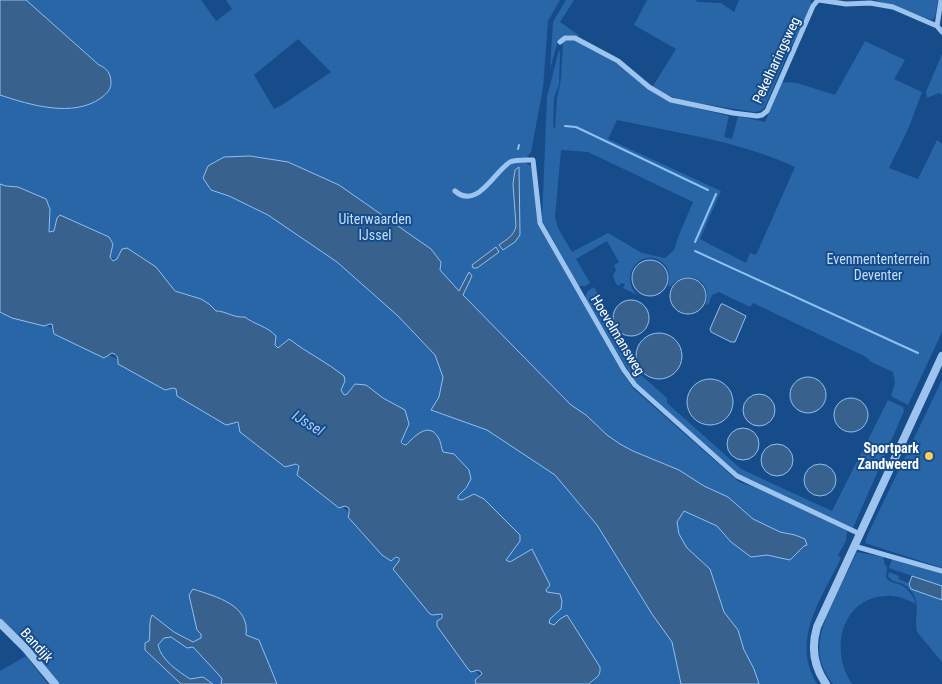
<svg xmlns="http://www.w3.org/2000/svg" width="942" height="684" viewBox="0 0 942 684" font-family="'Roboto Condensed',sans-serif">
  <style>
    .green { fill: #2866a8; fill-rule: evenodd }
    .water { fill: #39618e; stroke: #8fc0f2 }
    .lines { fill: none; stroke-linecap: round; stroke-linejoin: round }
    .stream { stroke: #8fc0f2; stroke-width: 2 }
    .minor { stroke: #9dc4ef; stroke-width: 5 }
    .tertiary { stroke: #9dc4ef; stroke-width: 8 }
    .poi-dot { fill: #ffcb5b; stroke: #164c8a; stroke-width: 2 }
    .labels { text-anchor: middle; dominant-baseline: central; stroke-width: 4; stroke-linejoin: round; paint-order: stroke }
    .street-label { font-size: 14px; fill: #fff; stroke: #164c8a }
    .park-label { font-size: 14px; fill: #c3defb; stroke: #164c8a }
    .poi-label { font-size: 14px; font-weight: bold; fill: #fff; stroke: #164c8a; text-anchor: end }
    .water-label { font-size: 15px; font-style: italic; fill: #a9cef6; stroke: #164c8a }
  </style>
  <rect width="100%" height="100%" fill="#164c8a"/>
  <path class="green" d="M 0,0 L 201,0 L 216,21 L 232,9 L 226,0 L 560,0 L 548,21 L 543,88 L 531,152 L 527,157 L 527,164 L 532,166 L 537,217 L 540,227 L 625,377 L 634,389 L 739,482 L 768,492 L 847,531 L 846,541 L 838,555 L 841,558 C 822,598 790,640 817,684 L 588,684 L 458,499 L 403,442 L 342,392 L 275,345 L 216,311 L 113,258 L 0,209 ZM 298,39 L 331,72 L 282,105 L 274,109 L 254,75 Z
    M 566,0 L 574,0 L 560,22 L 580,36 L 568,35 L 558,41 L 550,69 L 553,22 Z
    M 647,0 L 695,0 L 698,2 L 721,3 L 734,12 L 739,0 L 811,0 C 810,18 794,40 786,57 C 779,74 772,91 764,108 L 760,111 L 754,112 C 742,110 729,108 716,106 C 693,102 672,101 653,86 L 676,49 L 634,25 Z
    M 875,0 L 938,0 L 935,17 L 932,20 Z
    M 572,38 L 598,52 L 615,63 L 623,66 L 639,82 L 662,98 L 672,102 L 729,116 L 724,137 L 732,139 L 738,116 L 765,122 L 782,82 L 797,83 L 835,95 L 865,41 L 905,60 L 894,79 L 922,92 L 909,127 L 889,168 L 918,179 L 937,140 L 942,144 L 942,332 L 908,405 L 891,396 L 895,383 L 893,372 L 871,362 L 866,357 L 753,303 L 750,307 L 719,292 L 712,295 L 708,305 L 706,304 C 714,279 685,267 670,287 L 668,285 C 670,279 670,272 666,266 C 648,244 616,271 637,295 L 623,288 L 625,284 L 621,283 L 619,286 L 616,284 L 613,276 L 616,270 L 614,265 L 619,262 L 607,241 L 576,259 L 590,283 L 586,285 L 587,286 L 578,286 L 542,220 L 547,97 L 559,50 L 560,52 L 559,84 L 554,98 L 553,127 L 555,128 L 557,98 L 561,79 L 563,43 L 565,40 ZM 617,120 C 677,133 739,141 795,167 L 756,255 L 750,253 L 746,263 L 700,239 L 721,191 L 608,139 ZM 561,150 L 588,152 L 693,202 L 679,235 L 674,250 L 665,258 L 642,253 L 608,233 L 572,252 L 558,228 L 555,217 Z
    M 942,54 L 942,95 L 939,93 L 927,98 L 926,92 Z
    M 594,287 L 608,312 L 609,326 L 621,347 L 628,353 L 630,361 L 641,375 L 667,398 L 667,403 L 741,469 L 832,511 L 888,400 L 903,407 L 904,411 L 853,528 L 742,477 L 638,385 L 630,374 L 585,297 L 588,291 Z
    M 0,308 L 48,326 L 176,387 L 234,422 L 295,464 L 344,508 L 397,559 L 439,615 L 485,684 L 57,684 L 0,619 Z
    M 942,380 L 942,568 L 865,543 L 867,536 Z
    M 857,552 L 883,557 L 885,565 L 887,566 L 886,578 C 891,583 896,583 901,585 C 908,588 914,597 916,604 C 907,600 897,595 887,596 C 841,597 829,651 852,684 L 833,684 C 809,654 821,628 835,598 C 842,582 850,567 857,552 Z
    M 892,559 L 942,573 L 942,586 L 889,568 Z
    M 889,572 L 899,576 L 898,579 L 909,583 L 911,589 L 942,600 L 942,662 L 917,632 C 913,613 924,601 906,586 C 900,581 892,583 888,576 Z
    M 26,656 L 48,684 L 0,684 L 0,671 Z"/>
  <path class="water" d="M 0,0 L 26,0 L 99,65 C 107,68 111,74 111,83 C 111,90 106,94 101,98 C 73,118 30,105 0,95 Z
    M 250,156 L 288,162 L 339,185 L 431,249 L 441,262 L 440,270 L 459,291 L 469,272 L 472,276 L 463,295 L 571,405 L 586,415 L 607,435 L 620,444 L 633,451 L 679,470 L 704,486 L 728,497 L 753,519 L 780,532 L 795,535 L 805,539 L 807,545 L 804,546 L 790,560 L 767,555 L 751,557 L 731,542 L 717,526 L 684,511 L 677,522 L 679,534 L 687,548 L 710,569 L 724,612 L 738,630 L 744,650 L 754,669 L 759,684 L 681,684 L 672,642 L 652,614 L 597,525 L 555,475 L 487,430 L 431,410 L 439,397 L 443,377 L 435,355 L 398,316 L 337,262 L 268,215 L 229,196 L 211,190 L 203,178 L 208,166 L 224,157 Z
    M 519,167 L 520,235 L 515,242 L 503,250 L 499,245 C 507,239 514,236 516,226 L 513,184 L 515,170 Z
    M 0,184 L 6,186 L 18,187 L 46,199 L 50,209 L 49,232 L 54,231 L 57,218 L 60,215 L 109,237 L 113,244 L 110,257 L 113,261 L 117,259 L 122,249 L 127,248 L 156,267 L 175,291 L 201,299 L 209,304 L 216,311 C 226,311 233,318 245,317 C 255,325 267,326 276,336 L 275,345 L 278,348 L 289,339 C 307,353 327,362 344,376 L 345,381 L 341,390 L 344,395 L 347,394 L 355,384 L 366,385 L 383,398 L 405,410 L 409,424 L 401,442 L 403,444 L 406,445 C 414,437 428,421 438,437 C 441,441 441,448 443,452 L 454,454 L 469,470 L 471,479 L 466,488 L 458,496 L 458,499 L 462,500 L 474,494 L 484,499 L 520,535 L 520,541 L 506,560 L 510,562 L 532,549 L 550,585 L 546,590 L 547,592 L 560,594 L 562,601 L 561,609 L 550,619 L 549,623 L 554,625 L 560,619 L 567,615 L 600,667 C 601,678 595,677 589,684 L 476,684 L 475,680 L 482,674 L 481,672 L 478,670 L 471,672 L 468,669 L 437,626 L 437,621 L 442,618 L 442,614 L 432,615 L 429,613 L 393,569 L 399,561 L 399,558 L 396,557 L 391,561 L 382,555 L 348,517 L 349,514 L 349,508 L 345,506 L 339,508 L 297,475 L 299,466 L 296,464 L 285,467 L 240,432 L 238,422 L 226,425 L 221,422 L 177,396 L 176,389 L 173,388 L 165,390 L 118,364 C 118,358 118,355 112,353 L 104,358 L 54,334 L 52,324 L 50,324 L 44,326 L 12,318 L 0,312 Z
    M 496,247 L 499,252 L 477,268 L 473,268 L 472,265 Z
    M632 278a18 18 0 1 1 36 0a18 18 0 1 1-36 0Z
    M670 296a18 18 0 1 1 36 0a18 18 0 1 1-36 0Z
    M613 318a18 18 0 1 1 36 0a18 18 0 1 1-36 0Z
    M 721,304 L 723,304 L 746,316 L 735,342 L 731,342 L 711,332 L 710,329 Z
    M636 356a23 23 0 1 1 46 0a23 23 0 1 1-46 0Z
    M790 395a18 18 0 1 1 36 0a18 18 0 1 1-36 0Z
    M687 402a23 23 0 1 1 46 0a23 23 0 1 1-46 0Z
    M743 410a16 16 0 1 1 32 0a16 16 0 1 1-32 0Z
    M834 415a17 17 0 1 1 34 0a17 17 0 1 1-34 0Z
    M727 444a16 16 0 1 1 32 0a16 16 0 1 1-32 0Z
    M761 460a16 16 0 1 1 32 0a16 16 0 1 1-32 0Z
    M804 480a16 16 0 1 1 32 0a16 16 0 1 1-32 0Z
    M 912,576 L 942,586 L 942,600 L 911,589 L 909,584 Z
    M 193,589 C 217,597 250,605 246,635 L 259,640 L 277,684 L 221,684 L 222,679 L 219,675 L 193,647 L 187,648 L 171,637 L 164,638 L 158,645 C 161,660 178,671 190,679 L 203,677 L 213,684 L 181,684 L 145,650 L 145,643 L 149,641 C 151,632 148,624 152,615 L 174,632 L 193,642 L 201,638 L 201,634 L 197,630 L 189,595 Z"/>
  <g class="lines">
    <path class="stream" d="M 565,126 L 576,127 L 708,190
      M 518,149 L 519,145
      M 695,242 L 716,194
      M 695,251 L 918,353"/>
    <path class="minor" d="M 819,0 L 846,4 L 870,3 L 893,7 L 937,26
      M 941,0 L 937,26 L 942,32
      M 560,42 L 565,38 L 575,38 L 618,61 L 649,87 L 671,100 L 733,113 L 757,116 L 762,115 L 767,111 L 813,6 L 818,0
      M 455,191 C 477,210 493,173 510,162 C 517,159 526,160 533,160 L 540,223 L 624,370 L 635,385 L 737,476 L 860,534
      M 854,546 L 942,571"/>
    <path class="tertiary" d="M 0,623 L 26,649 L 55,684
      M 826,684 C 814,667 811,647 817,627 L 942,356"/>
  </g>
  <circle class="poi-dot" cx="929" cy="456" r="5"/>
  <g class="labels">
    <g class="street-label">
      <text transform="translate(776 60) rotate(-65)">Pekelharingsweg</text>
      <text transform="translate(618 335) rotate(59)">Hoevelmansweg</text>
      <text transform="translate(37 645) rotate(48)">Bandijk</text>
    </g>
    <g class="park-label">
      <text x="375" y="219">Uiterwaarden<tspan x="375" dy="16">IJssel</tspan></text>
      <text x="878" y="259">Evenmententerrein<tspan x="878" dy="16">Deventer</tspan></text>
    </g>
    <g class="poi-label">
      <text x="919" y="448">Sportpark<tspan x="919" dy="16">Zandweerd</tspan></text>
    </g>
    <g class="water-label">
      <text transform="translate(308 423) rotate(32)">IJssel</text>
    </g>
  </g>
</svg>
